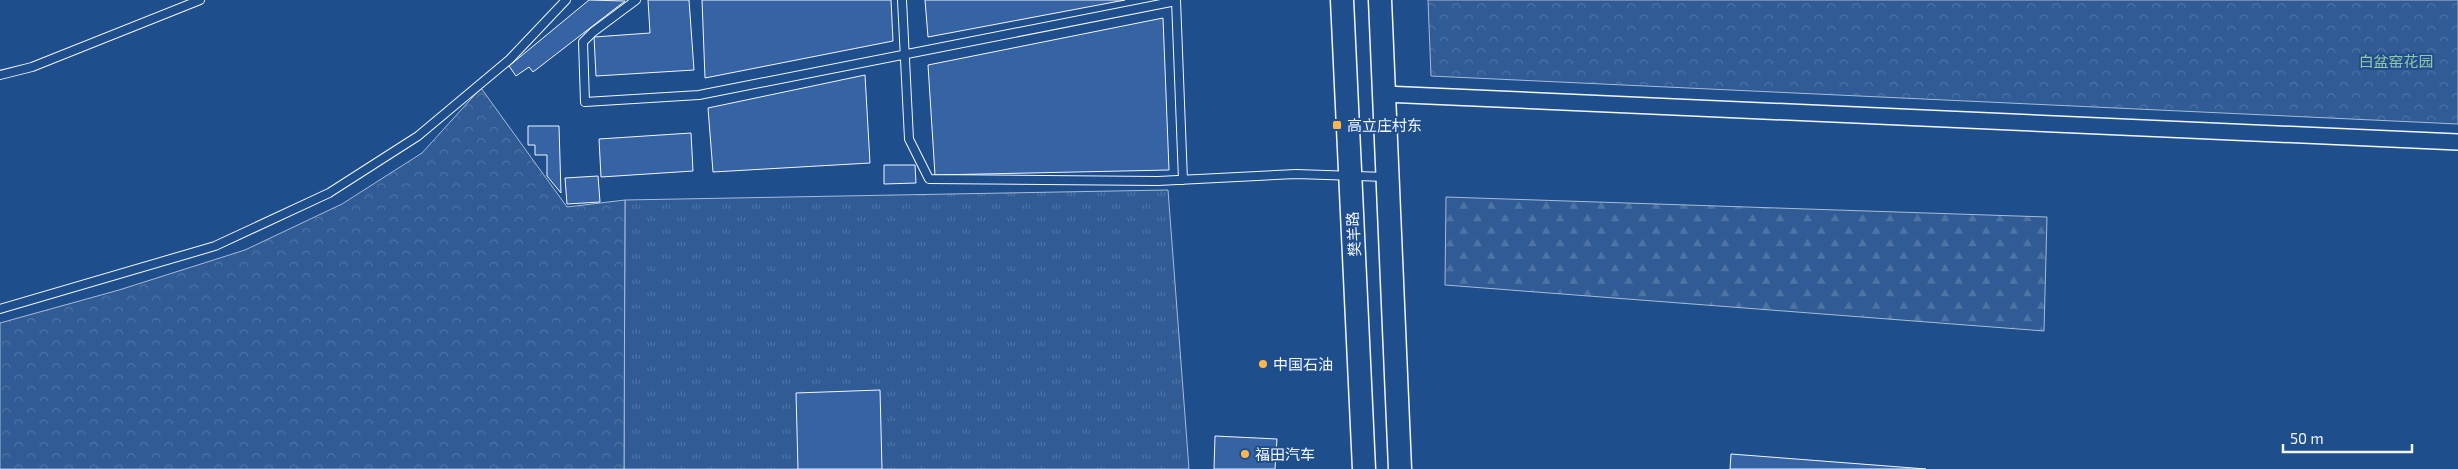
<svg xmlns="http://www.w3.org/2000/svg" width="2458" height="469" viewBox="0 0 2458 469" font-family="'Exo 2','Noto Sans SC',sans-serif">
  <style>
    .grass { fill: url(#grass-tufts); stroke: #a8bbd7 }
    .forest { fill: url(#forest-firs); stroke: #a8bbd7 }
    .park { fill: url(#park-crowns); stroke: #a8bbd7 }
    .building { fill: #3563a3; stroke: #f2f6ff }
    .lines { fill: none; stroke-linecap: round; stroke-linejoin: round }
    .service-casing { stroke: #f2f6ff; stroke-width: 10 }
    .minor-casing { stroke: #f2f6ff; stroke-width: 18 }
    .secondary-casing { stroke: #f2f6ff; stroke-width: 25 }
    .service { stroke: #1f4e8c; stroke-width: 8 }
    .minor { stroke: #1f4e8c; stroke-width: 15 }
    .secondary { stroke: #1f4e8c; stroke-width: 22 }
    .poi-dot { fill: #ffb74d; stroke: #1f4e8c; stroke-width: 2 }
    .labels { text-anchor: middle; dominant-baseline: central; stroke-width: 4; stroke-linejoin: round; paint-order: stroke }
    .park-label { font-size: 15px; fill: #97c8a6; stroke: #1f4e8c }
    .poi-label { font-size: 15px; fill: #f2f6ff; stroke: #1f4e8c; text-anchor: start }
    .street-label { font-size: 15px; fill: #f2f6ff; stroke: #1f4e8c }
  </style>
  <defs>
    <pattern id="grass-tufts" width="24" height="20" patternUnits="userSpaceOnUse" patternTransform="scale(1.25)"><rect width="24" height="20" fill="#305b95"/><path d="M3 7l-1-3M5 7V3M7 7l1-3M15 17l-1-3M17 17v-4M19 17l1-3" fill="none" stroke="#4e73a5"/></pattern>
    <pattern id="forest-firs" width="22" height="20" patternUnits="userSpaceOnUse" patternTransform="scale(1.25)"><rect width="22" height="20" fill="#305b95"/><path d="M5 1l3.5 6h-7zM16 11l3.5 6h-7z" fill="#4e73a5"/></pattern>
    <pattern id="park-crowns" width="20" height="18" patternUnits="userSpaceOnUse" patternTransform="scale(1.25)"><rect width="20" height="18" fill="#305b95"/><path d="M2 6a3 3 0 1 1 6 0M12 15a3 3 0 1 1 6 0" fill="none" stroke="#4e73a5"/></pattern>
  </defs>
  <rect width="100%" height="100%" fill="#1f4e8c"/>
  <path class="grass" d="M 1168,190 L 1189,469 L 624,469 L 625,200 Z"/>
  <path class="forest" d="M 1446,197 L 2047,217 L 2044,331 L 1445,285 Z"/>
  <path class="park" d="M 1428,0 L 2458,0 L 2458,124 L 1431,76 Z
    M 481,88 L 567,207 L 625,200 L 624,469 L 0,469 L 0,323 L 119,290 L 245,250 L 342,204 L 422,153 Z"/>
  <path class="building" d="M 589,0 L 625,1 L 533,72 L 529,67 L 516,76 L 509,66 Z
    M 648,0 L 689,0 L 694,70 L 596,76 L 594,37 L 650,33 Z
    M 702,0 L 891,0 L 893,41 L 705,78 Z
    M 925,0 L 1125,0 L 928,37 Z
    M 1163,18 L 1169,170 L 935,175 L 928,65 Z
    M 865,75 L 870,163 L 713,172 L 708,108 Z
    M 528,126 L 559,126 L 561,193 L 547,176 L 547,155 L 535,155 L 535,145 L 528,145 Z
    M 691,133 L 693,171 L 601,177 L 599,139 Z
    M 884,165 L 915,165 L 916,183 L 884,184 Z
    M 598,176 L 600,202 L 567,204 L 565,178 Z
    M 880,390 L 882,469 L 798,469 L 796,393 Z
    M 1215,436 L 1277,439 L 1275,469 L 1214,469 Z
    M 1731,454 L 1926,469 L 1730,469 Z"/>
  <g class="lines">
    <defs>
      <path id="service" d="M 636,0 L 593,32 L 583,42 L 585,102 L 699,95 L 1176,1
        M 902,0 L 909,139 L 929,179 L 1158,181 L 1296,174 L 1386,177
        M 1176,0 L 1183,180
        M 0,75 L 32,67 L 200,0
        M 0,309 L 215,246 L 329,193 L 418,136 L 510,59 L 566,0"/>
      <path id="minor" d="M 1384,94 L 2458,142"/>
      <path id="secondary" d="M 1342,0 L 1364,469
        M 1380,0 L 1400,469"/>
    </defs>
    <use href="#service" class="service-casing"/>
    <use href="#minor" class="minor-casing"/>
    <use href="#secondary" class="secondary-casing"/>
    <use href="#service" class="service"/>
    <use href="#minor" class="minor"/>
    <use href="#secondary" class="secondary"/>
  </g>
  <g class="poi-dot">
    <rect x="1332" y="120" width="10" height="10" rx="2.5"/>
    <circle cx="1263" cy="364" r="5"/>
    <circle cx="1245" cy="454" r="5"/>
  </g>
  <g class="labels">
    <g class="park-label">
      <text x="2396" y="61">白盆窑花园</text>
    </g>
    <g class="poi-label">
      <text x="1347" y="125">高立庄村东</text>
      <text x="1273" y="364">中国石油</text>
      <text x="1255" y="454">福田汽车</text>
    </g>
    <g class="street-label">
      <text transform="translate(1353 234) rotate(-93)">樊羊路</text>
    </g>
  </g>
  <path d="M2283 444v8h129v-8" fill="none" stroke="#f2f6ff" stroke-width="2.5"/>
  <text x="2290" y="444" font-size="15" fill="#f2f6ff" stroke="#1f4e8c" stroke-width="4" paint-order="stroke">50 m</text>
</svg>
